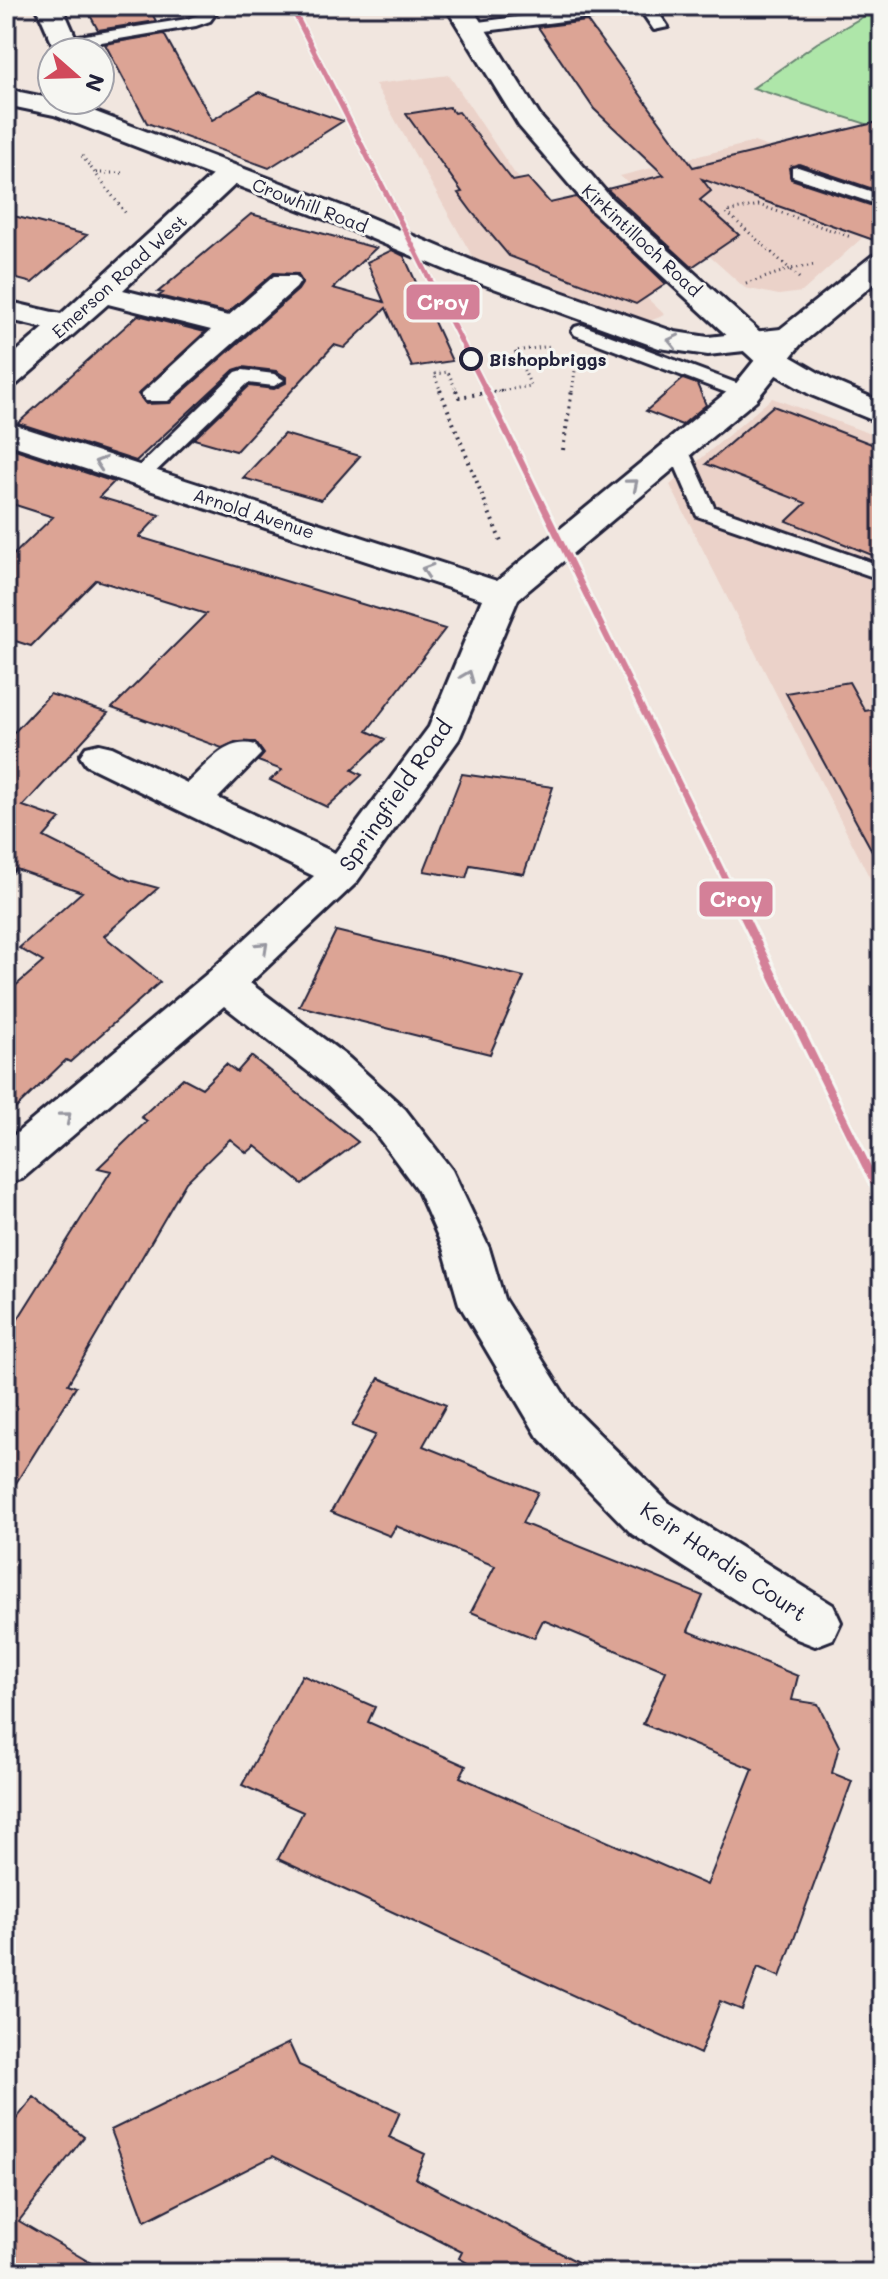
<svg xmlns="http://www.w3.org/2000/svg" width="888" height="2279" viewBox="0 0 888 2279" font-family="Mali,sans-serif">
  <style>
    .built { fill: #ebd2c9 }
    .green { fill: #aee6a9; stroke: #688472; stroke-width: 2 }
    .building { fill: #dca495; stroke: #22223b; stroke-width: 2 }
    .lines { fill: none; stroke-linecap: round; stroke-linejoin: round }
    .service-casing { stroke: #22223b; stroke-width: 6 }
    .minor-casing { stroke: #22223b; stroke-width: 6 }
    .tertiary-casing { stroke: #22223b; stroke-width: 6 }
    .primary-casing { stroke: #22223b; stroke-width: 6 }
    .path-far1 { stroke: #22223b; stroke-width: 3; stroke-dasharray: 1 4; stroke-linecap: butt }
    .path { stroke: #22223b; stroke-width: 4; stroke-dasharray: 2 5; stroke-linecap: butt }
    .service { fill: #f6f6f2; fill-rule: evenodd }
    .minor { fill: #f6f6f2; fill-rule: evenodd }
    .tertiary { fill: #f6f6f2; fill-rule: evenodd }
    .primary { fill: #f6f6f2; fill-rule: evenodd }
    .rail-1-far2-casing { stroke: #f6f6f2; stroke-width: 9 }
    .rail-1-far1-casing { stroke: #f6f6f2; stroke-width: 11 }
    .rail-1-casing { stroke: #f6f6f2; stroke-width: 14 }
    .rail-1-far2 { stroke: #d48098; stroke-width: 5 }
    .rail-1-far1 { stroke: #d48098; stroke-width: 6 }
    .rail-1 { stroke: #d48098; stroke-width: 8 }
    .oneway { stroke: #9797a0 }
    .stop-dot { fill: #f6f6f2; stroke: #22223b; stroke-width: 4 }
    .labels { text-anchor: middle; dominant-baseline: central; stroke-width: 6; stroke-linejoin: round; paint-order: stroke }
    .far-street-label { font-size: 18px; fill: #22223b; stroke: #f6f6f2 }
    .far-stop-label { font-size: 18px; font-weight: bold; fill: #22223b; stroke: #f6f6f2; text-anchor: start }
    .street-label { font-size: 22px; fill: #22223b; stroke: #f6f6f2 }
    .line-badge { stroke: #f6f6f2; stroke-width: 3 }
    .badge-label { font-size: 22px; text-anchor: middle; font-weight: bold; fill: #fff }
  </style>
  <rect width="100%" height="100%" fill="#f1e6df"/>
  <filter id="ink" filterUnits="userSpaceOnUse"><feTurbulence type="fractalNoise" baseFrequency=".0125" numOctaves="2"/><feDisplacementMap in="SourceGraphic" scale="16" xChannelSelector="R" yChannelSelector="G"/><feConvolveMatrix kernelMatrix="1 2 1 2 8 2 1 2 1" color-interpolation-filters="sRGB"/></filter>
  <g filter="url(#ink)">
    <path class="built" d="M 449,75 L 515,174 L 665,315 L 647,322 L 475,261 L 375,84 Z
      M 754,142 L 882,185 L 882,220 L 802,292 L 779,295 L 745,288 L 620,176 Z
      M 772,398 L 882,438 L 882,902 L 670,485 Z"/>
    <path class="green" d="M 882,6 L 882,129 L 753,88 L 817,43 Z"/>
    <path class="building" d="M 85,6 L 148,6 L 156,21 L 98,30 Z
      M 587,21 L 693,167 L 882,121 L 882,192 L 799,164 L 789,168 L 791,179 L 882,209 L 882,243 L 702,179 L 711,191 L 700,200 L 739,235 L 692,267 L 607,189 L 664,175 L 594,109 L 538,27 Z
      M 164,34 L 212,120 L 259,92 L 343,121 L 269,168 L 147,123 L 105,44 Z
      M 449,107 L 454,113 L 459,112 L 513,181 L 528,178 L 550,203 L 576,197 L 666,284 L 636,304 L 509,256 L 472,212 L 458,193 L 462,192 L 406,114 Z
      M 6,214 L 87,235 L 32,283 L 6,276 Z
      M 251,214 L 376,248 L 333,288 L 384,302 L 367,262 L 392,250 L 404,256 L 452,361 L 412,367 L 386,308 L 344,348 L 334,345 L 236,451 L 194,439 L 249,386 L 274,389 L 286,383 L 286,377 L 276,371 L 243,367 L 234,370 L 136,461 L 18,423 L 138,315 L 205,332 L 138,394 L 146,404 L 170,403 L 298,290 L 302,284 L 298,274 L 274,273 L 227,313 L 159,296 L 163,293 L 158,292 Z
      M 683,379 L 697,384 L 706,405 L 682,425 L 646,411 Z
      M 773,406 L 882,448 L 882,559 L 787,521 L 806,503 L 706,464 Z
      M 284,434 L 360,456 L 321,500 L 243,478 Z
      M 6,446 L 114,482 L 99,497 L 160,515 L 139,537 L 445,629 L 367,731 L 385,739 L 352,770 L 362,775 L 327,807 L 270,780 L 282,770 L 258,761 L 264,754 L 255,742 L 235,742 L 222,748 L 112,708 L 206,614 L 96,580 L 31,646 L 6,638 L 6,562 L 53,517 L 6,502 Z
      M 849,682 L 865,711 L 882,708 L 882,869 L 786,693 Z
      M 50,694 L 108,713 L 23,806 L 60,819 L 44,837 L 129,880 L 158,888 L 104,936 L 160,982 L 70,1062 L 66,1060 L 6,1118 L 6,994 L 43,962 L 19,948 L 82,892 L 16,869 L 6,880 L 6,741 Z
      M 462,774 L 553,787 L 524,874 L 470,865 L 466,878 L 424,871 Z
      M 336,931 L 524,977 L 490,1054 L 299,1006 Z
      M 251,1056 L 358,1142 L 302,1184 L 255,1146 L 247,1153 L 230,1139 L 186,1182 L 68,1384 L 76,1387 L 6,1499 L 6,1338 L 111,1171 L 98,1168 L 147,1121 L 141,1117 L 183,1078 L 202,1088 L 226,1064 L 237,1072 Z
      M 379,1378 L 446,1405 L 423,1446 L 538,1492 L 522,1523 L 703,1596 L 688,1631 L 798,1676 L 792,1700 L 818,1704 L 839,1746 L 832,1773 L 852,1781 L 780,1977 L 758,1967 L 742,2010 L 720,2001 L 700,2054 L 278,1859 L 303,1812 L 242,1785 L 302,1675 L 375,1707 L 368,1722 L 466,1766 L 460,1777 L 707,1885 L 753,1769 L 643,1724 L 666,1671 L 543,1620 L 534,1638 L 471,1612 L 495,1566 L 396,1526 L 390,1536 L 331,1512 L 375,1435 L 352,1426 Z
      M 289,2043 L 299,2065 L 400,2112 L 389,2137 L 425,2154 L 415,2178 L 599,2273 L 485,2273 L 459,2258 L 462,2252 L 273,2156 L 145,2221 L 111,2130 Z
      M 34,2097 L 84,2137 L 19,2221 L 108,2273 L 6,2273 L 6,2132 Z"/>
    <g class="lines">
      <defs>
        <path id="service" d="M 205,6 L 221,6 L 210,21 L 196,26 L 66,48 L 58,43 L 66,38 L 187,19 L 198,15 Z
          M 603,6 L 654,6 L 668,27 L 654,30 L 641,11 L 470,33 L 462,28 L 470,23 Z
          M 798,167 L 882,195 L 882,206 L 792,176 L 792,168 Z
          M 582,325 L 752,389 L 755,393 L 752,397 L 738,397 L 575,335 L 572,331 L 575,327 Z
          M 243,370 L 274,374 L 284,380 L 274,386 L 248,383 L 147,480 L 133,480 L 129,476 L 133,472 L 236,372 Z
          M 677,441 L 687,447 L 714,507 L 882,566 L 882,580 L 697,516 L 667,447 Z"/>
        <path id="minor" d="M 36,6 L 62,6 L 82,52 L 56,52 Z
          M 230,166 L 240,168 L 244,174 L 240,180 L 123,290 L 228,316 L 274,276 L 296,276 L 300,282 L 296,288 L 168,401 L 146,401 L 141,394 L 211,330 L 108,304 L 17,384 L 6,386 L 6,361 L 44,328 L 6,319 L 6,301 L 61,314 L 220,168 Z
          M 882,253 L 882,277 L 801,344 L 756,400 L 518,599 L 459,739 L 356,883 L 250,983 L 349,1058 L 405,1109 L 452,1170 L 489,1248 L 504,1299 L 572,1407 L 668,1502 L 833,1605 L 841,1622 L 833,1639 L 815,1646 L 797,1639 L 632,1534 L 538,1437 L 459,1304 L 443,1248 L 418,1191 L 375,1133 L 319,1080 L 224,1006 L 22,1179 L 6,1184 L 6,1142 L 208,973 L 314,876 L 86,765 L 80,756 L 86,747 L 99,744 L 112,747 L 187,783 C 208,764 226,737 255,745 L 261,754 L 218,798 L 335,853 L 429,727 L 482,599 L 6,443 L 6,422 L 497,581 L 734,386 L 779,330 L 872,256 Z"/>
        <path id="tertiary" d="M 6,89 L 72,103 L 352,210 L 478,263 L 675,332 L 708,337 L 790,328 L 801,330 L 805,337 L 801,344 L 790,346 L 708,355 L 659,348 L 458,275 L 332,222 L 54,115 L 6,105 Z"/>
        <path id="primary" d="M 445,6 L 471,6 L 540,116 L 612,199 L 781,351 L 833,381 L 882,402 L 882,424 L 811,395 L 759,365 L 592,211 L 519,126 Z"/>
      </defs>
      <use href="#service" class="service-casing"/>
      <use href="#minor" class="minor-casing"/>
      <use href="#tertiary" class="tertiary-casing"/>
      <use href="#primary" class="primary-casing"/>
      <path class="path-far1" d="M 82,156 L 127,215
        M 96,173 L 122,173
        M 799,278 L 790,269 L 814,265
        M 746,284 L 790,269 L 726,212 L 759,205 L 851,237
        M 441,392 L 434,374 L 448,372 L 457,392
        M 493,392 L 531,386 L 515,351 L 551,346
        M 572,392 L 576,364"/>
      <path class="path" d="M 440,390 L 501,542
        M 456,390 L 459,397 L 506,390
        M 563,450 L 572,390"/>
      <use href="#service" class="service"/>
      <use href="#minor" class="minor"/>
      <use href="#tertiary" class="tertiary"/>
      <use href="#primary" class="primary"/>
      <defs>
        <path id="rail-1-far2" d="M 291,6 L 487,392"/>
        <path id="rail-1-far1" d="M 486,390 L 728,884"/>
        <path id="rail-1" d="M 727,882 L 882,1198"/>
      </defs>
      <use href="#rail-1-far2" class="rail-1-far2-casing"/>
      <use href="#rail-1-far1" class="rail-1-far1-casing"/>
      <use href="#rail-1" class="rail-1-casing"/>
      <use href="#rail-1-far2" class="rail-1-far2"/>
      <use href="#rail-1-far1" class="rail-1-far1"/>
      <use href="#rail-1" class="rail-1"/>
    </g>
    <defs><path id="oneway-chevron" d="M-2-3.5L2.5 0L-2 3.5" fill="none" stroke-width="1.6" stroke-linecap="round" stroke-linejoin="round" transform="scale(2)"/></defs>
    <g class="oneway">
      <use href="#oneway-chevron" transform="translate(673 341) rotate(-167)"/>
      <use href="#oneway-chevron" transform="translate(100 463) rotate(-162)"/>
      <use href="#oneway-chevron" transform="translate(633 484) rotate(-40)"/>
      <use href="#oneway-chevron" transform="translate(427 570) rotate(-162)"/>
      <use href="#oneway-chevron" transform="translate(468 676) rotate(-68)"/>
      <use href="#oneway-chevron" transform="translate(263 947) rotate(-43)"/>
      <use href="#oneway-chevron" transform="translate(66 1117) rotate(-40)"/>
    </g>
  </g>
  <circle class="stop-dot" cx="471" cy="359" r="10"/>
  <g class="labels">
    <g class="far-street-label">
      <text transform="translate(310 205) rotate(21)">Crowhill Road</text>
      <text transform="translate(642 240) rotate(43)">Kirkintilloch Road</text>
      <text transform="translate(119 276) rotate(-42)">Emerson Road West</text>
      <text transform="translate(254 513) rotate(18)">Arnold Avenue</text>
    </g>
    <g class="far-stop-label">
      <text x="489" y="359">Bishopbriggs</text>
    </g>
    <g class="street-label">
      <text transform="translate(395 795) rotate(-55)">Springfield Road</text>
      <text transform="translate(724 1561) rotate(34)">Keir Hardie Court</text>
    </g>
  </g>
  <g class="line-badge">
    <rect x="405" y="283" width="76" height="38" rx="8" fill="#d48098"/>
    <rect x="698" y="880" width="76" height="38" rx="8" fill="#d48098"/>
  </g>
  <g class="badge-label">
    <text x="443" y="310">Croy</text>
    <text x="736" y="907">Croy</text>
  </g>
  <rect width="888" height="2279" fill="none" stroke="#f6f6f2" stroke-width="32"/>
  <rect x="16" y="16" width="856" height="2247" fill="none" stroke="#22223b" stroke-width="3" filter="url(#ink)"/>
  <g transform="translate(76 76) rotate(110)"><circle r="38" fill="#f6f6f2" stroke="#a1a1a9" stroke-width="2"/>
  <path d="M0-6L14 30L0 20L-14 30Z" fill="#d1495b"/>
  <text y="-12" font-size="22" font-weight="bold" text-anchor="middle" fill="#22223b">N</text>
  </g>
</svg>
